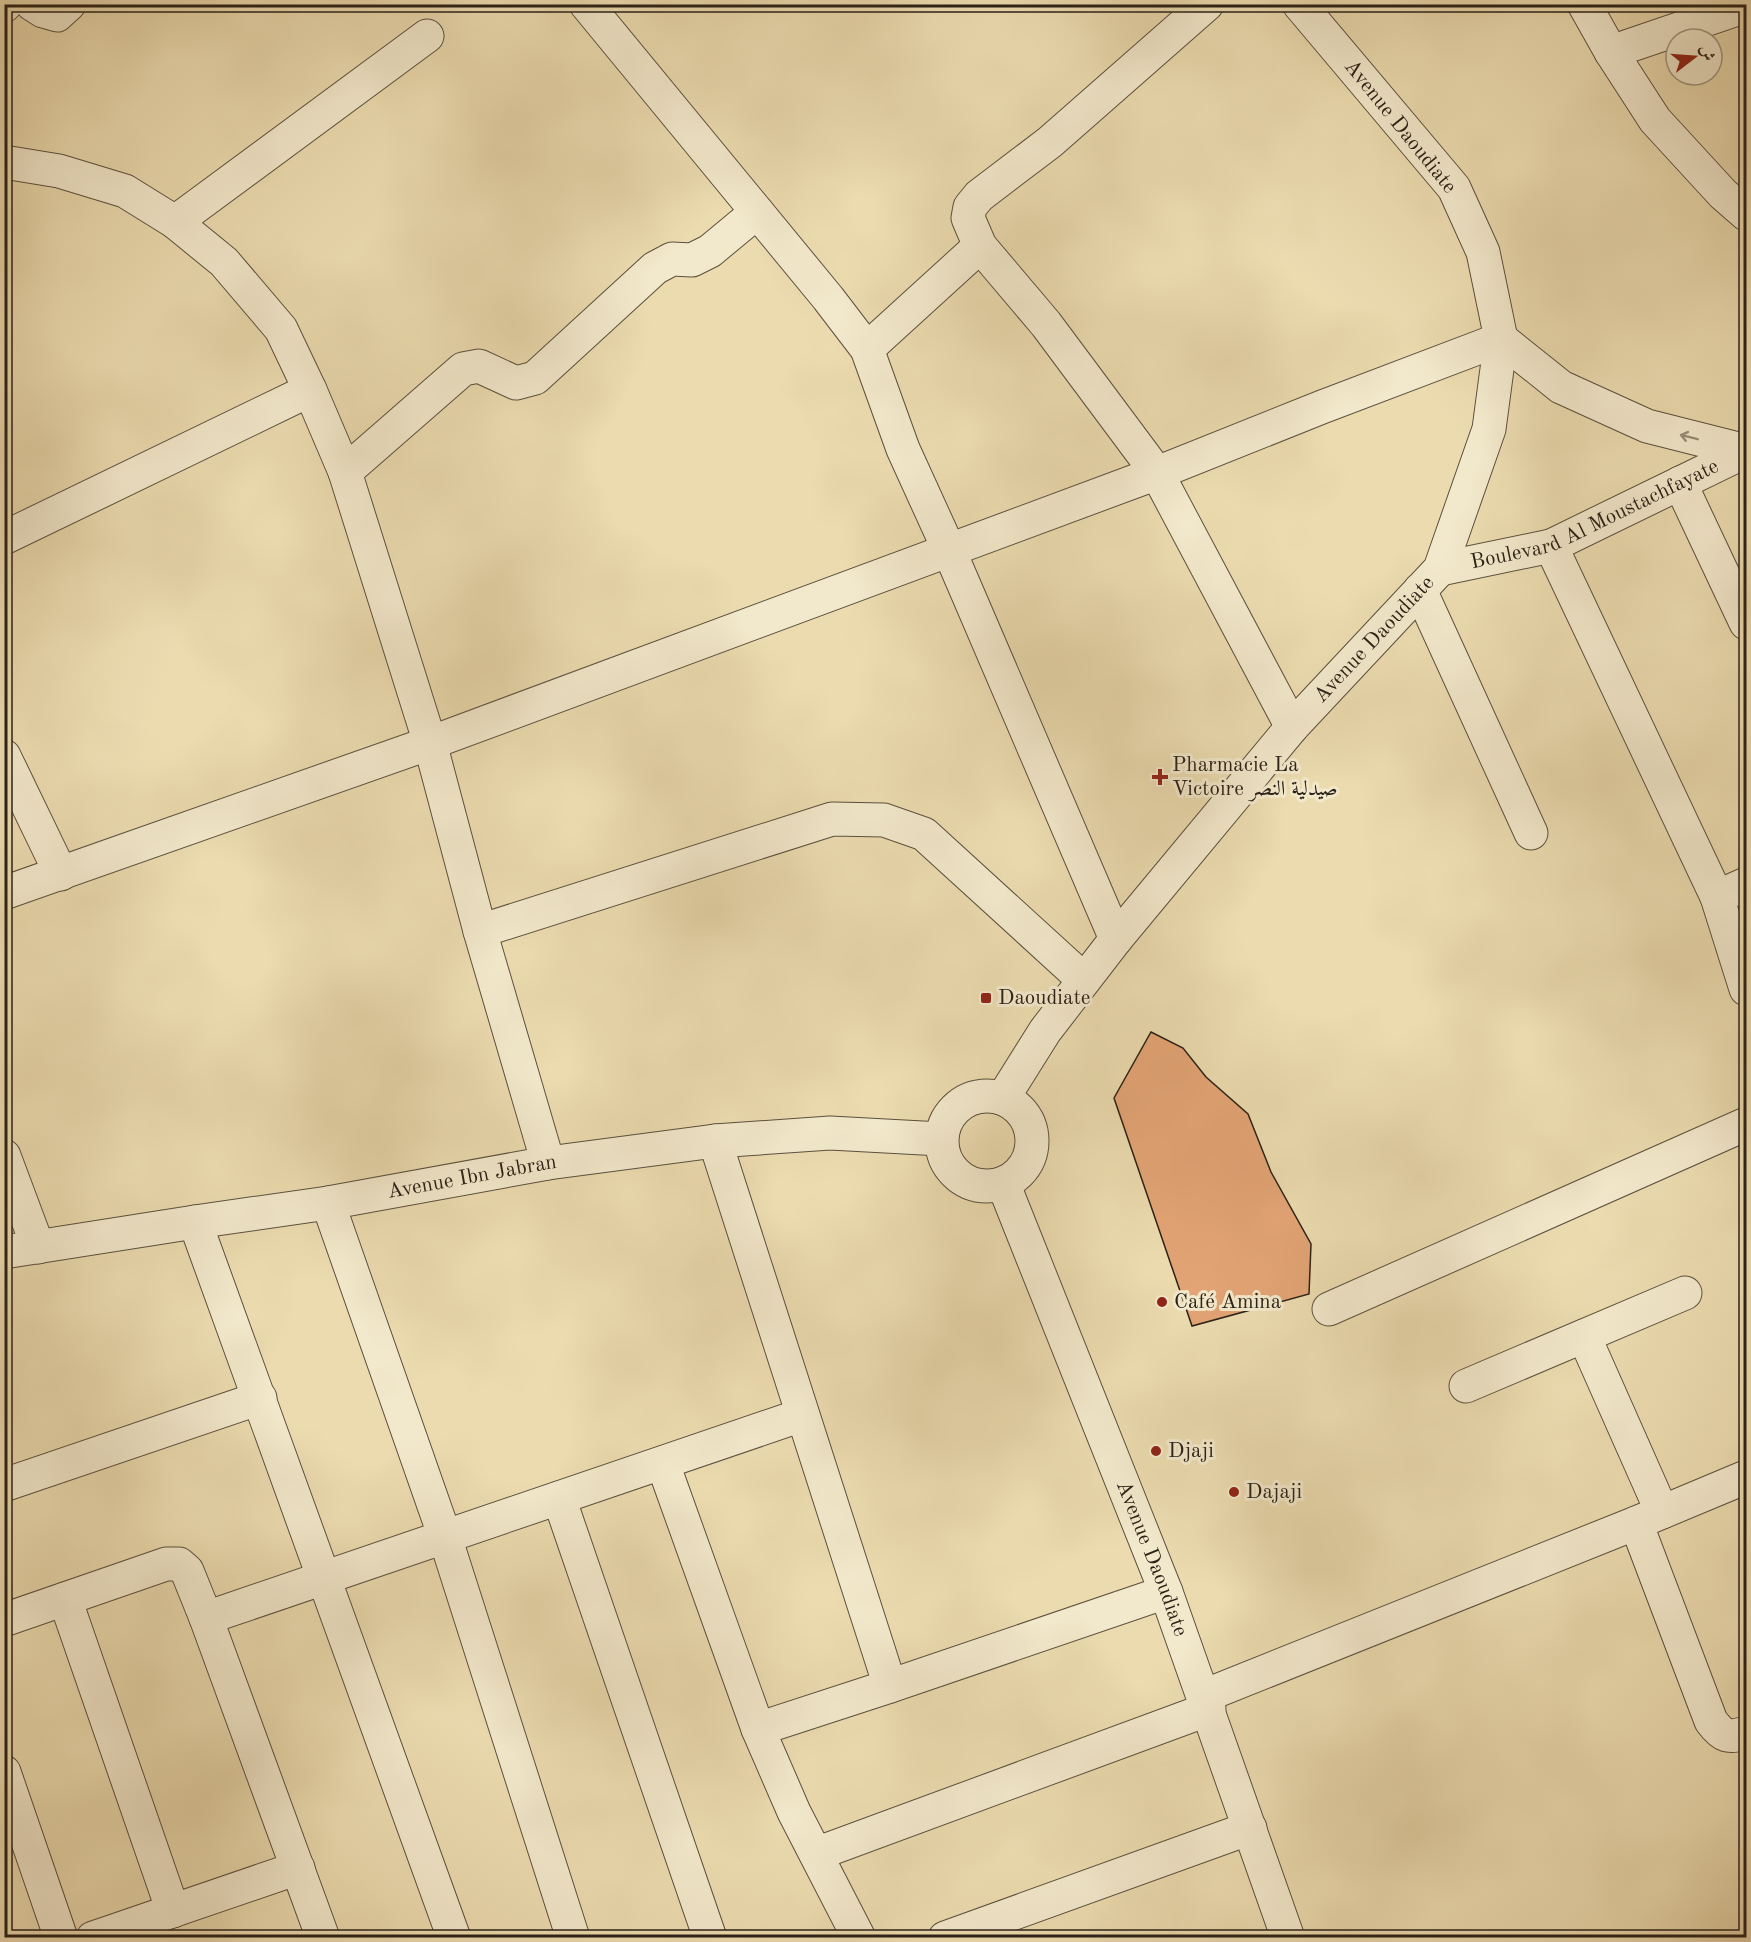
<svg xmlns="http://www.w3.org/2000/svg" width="1751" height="1942" viewBox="0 0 1751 1942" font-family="'Old Standard TT',Amiri,serif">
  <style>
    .building { fill: #e3a475; stroke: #2b2218; stroke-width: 1.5 }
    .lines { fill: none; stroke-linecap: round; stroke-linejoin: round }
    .minor-casing { stroke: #5b503e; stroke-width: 35 }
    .tertiary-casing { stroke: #5b503e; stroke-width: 35 }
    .minor { stroke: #f2e8cb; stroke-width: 33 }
    .tertiary { stroke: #f2e8cb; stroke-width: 33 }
    .oneway { stroke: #988f7a }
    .poi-dot { fill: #8f2418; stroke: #f2e8cb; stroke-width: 2 }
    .labels { text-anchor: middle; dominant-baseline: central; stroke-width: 6; stroke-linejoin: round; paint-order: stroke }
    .street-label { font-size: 21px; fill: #2b2218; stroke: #f2e8cb }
    .poi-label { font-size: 21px; fill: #2b2218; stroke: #f2e8cb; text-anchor: start }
  </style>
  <rect width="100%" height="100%" fill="#ebdbaf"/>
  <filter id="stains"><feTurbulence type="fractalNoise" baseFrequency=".00333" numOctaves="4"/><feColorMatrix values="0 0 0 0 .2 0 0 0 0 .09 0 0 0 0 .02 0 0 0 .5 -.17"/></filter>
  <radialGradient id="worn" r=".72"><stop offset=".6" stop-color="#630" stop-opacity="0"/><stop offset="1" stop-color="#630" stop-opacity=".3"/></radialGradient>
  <path class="building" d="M 1151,1032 L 1183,1048 L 1206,1077 L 1248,1114 L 1271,1172 L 1311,1244 L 1309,1294 L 1192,1326 L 1114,1098 Z"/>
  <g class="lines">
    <defs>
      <g id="minor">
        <path d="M 32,4 L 43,11 L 57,15 L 69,4"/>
        <path d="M 586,4 L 828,298 L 867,349 L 903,449 L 949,550 L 1116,939"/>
        <path d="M 1207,4 L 1050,142 L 979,196 L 970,207 L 968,218 L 980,246 L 1046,324 L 1157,473 L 1292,727"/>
        <path d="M 1584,4 L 1611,52 L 1655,120 L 1723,194 L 1746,214"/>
        <path d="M 4,6 L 6,4"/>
        <path d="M 1611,52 L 1746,6"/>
        <path d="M 4,162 L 59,171 L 125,191 L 175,222 L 224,262 L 281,329 L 310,390 L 345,472 L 430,743 L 480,931 L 548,1163"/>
        <path d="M 175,222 L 427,36"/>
        <path d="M 867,349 L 980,246"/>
        <path d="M 345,472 L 463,369 L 479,366 L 516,383 L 535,378 L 655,268 L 672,259 L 692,260 L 710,251 L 757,212"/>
        <path d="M 1680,483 L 1746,623"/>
        <path d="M 4,538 L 310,390"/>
        <path d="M 1551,546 L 1717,897 L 1746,989"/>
        <path id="s1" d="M 1440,569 L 1551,546 L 1746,451"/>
        <path d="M 1420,590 L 1531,833"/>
        <path d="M 4,756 L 61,874"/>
        <path d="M 4,893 L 430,743 L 1157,473 L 1322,407 L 1501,339 L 1561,387 L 1647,426 L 1746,451"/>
        <path d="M 1717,897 L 1746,884"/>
        <path d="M 480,931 L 832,819 L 884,820 L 924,834 L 1084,980"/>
        <path d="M 715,1141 L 890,1686"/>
        <path d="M 4,1156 L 38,1247"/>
        <path d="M 328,1203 L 445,1537 L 573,1938"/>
        <path d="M 195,1222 L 454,1938"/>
        <path d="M 1329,1309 L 1746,1124"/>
        <path d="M 1584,1336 L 1662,1512"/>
        <path d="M 1466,1386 L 1685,1293"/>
        <path d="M 663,1464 L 758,1729 L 794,1812 L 859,1938"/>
        <path d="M 4,1485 L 260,1398"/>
        <path d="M 559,1498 L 710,1938"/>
        <path d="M 1636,1523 L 1711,1721 C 1723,1737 1728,1738 1746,1733"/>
        <path d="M 65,1599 L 173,1911"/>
        <path d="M 206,1618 L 802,1415"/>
        <path d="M 4,1620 L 166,1564 L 179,1564 L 187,1571 L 206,1618 L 323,1938"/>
        <path d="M 1204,1696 L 1636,1523 L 1746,1477"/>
        <path d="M 758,1729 L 890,1686 L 1166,1592"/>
        <path d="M 4,1772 L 61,1938"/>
        <path d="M 816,1854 L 1209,1709"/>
        <path d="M 93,1938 L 298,1868"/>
        <path d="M 945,1938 L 1250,1828"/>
      </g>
      <g id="tertiary">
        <circle cx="987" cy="1141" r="45"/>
        <path id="s2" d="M 1003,1098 L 1045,1031 L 1116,939 L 1292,727 L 1440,569 L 1489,429 L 1501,339 L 1483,252 L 1454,188 L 1299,4"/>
        <path id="s3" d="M 1003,1183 L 1166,1592 L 1288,1938"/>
        <path id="s4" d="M 4,1252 L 195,1222 L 328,1203 L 548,1163 L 715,1141 L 830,1133 L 941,1139"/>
      </g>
    </defs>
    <use href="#minor" class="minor-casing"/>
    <use href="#tertiary" class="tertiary-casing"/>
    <use href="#minor" class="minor"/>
    <use href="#tertiary" class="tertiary"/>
  </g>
  <defs><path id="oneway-shaft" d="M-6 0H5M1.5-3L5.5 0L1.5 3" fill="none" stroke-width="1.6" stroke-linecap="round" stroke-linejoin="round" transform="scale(1.5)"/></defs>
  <use class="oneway" href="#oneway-shaft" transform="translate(1689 437) rotate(-166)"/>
  <g class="poi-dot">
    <path d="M1157 768h6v6h6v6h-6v6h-6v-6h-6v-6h6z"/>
    <rect x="980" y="992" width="12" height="12" rx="3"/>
    <circle cx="1162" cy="1302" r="6"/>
    <circle cx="1156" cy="1451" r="6"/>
    <circle cx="1234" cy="1492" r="6"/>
  </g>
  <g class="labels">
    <g class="street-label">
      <text transform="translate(1400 127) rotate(51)">Avenue Daoudiate</text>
      <text stroke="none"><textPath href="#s1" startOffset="165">Boulevard Al Moustachfayate</textPath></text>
      <text stroke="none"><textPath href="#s2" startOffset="591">Avenue Daoudiate</textPath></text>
      <text stroke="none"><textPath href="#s4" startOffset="474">Avenue Ibn Jabran</textPath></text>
      <text stroke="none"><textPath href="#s3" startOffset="404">Avenue Daoudiate</textPath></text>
    </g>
    <g class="poi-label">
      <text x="1172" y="765">Pharmacie La<tspan x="1172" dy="24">Victoire صيدلية النصر</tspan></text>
      <text x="998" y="998">Daoudiate</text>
      <text x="1174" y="1302">Café Amina</text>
      <text x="1168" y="1451">Djaji</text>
      <text x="1246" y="1492">Dajaji</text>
    </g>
  </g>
  <rect width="1751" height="1942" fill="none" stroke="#ebdbaf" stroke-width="24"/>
  <rect x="6" y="6" width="1739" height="1930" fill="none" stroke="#2b2218" stroke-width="3"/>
  <rect x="12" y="12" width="1727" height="1918" fill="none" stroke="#2b2218" stroke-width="1.5"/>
  <g transform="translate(1694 57) rotate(73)"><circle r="28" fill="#f2e8cb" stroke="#a29983" stroke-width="1.5"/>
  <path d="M0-4.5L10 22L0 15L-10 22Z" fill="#8f2418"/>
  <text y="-9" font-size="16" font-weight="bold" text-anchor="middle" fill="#2b2218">ش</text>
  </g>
  <rect width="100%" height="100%" filter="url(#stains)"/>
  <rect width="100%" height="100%" fill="url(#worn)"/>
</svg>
